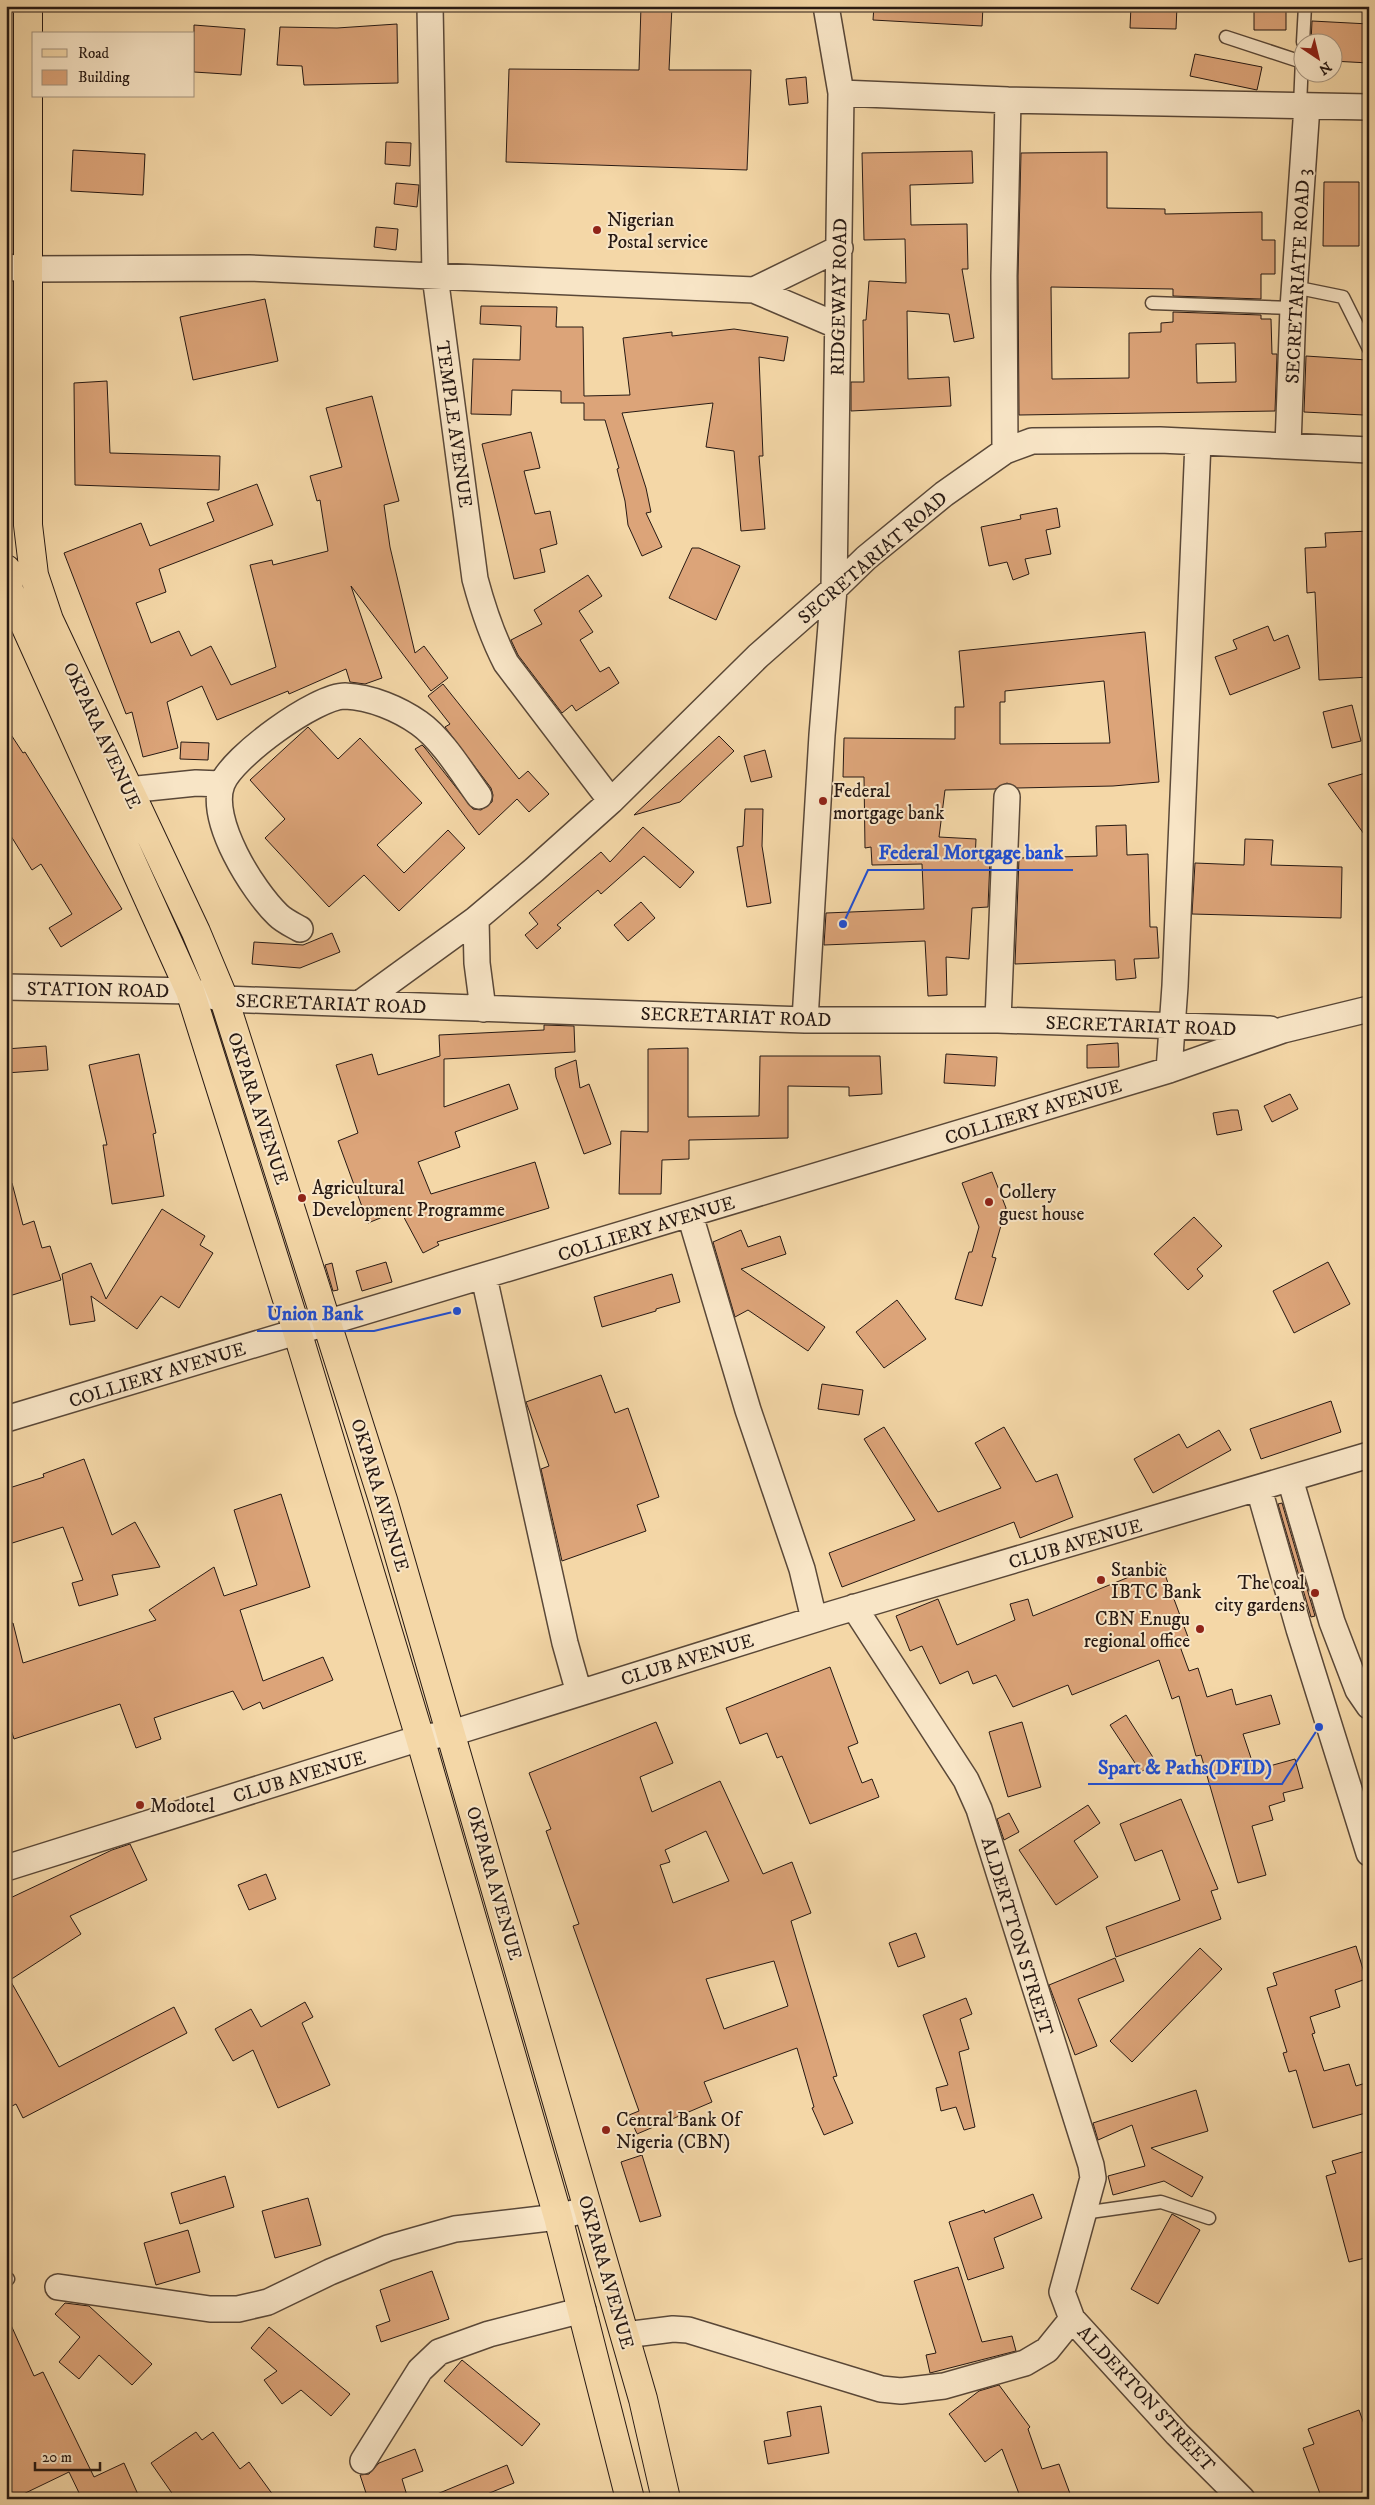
<svg xmlns="http://www.w3.org/2000/svg" width="1375" height="2505" font-family="'IM FELL DW Pica',serif">
<style>
.building{fill:#dca479;stroke:#271913;fill-rule:evenodd}
.lines{fill:none;stroke-linecap:round;stroke-linejoin:round}
.lane-casing{stroke:#5a4838;stroke-width:15}
.street-casing{stroke:#5a4838;stroke-width:28}
.primary-casing{stroke:#271913;stroke-width:30}
.lane{stroke:#f8e5c6;stroke-width:12}
.street{stroke:#f8e5c6;stroke-width:25}
.primary{stroke:#f4d7a7;stroke-width:28}
.poi-dot{fill:#8f2418;stroke:#f8e5c6;stroke-width:2}
.labels{text-anchor:middle;stroke-width:4;stroke-linejoin:round;paint-order:stroke}
.poi-label{font-size:19px;fill:#271913;stroke:#f8e5c6;text-anchor:start}
.street-label{font-size:19px;fill:#271913;stroke:#f8e5c6}
.leader{fill:none;stroke:#1d4ed8;stroke-width:2}
.callout-dot{fill:#1d4ed8;stroke:#f8e5c6;stroke-width:2}
.callout-label{font-size:20px;text-anchor:middle;font-weight:bold;fill:#1d4ed8;stroke:#f8e5c6;stroke-width:4;stroke-linejoin:round;paint-order:stroke}
</style>
<rect width="100%" height="100%" fill="#f4d7a7"/>
<filter id="stains"><feTurbulence type="fractalNoise" baseFrequency=".004" numOctaves="4"/><feColorMatrix values="0 0 0 0 .2 0 0 0 0 .09 0 0 0 0 .02 0 0 0 .5 -.17"/></filter>
<radialGradient id="worn" r=".72"><stop offset=".6" stop-color="#630" stop-opacity="0"/><stop offset="1" stop-color="#630" stop-opacity=".3"/></radialGradient>
<path class="building" d="M641 6H672L669 70H751L747 170 506 162 509 69 639 70Z
M874 6H983L982 26 873 20Z
M1131 6H1177L1176 29 1130 28Z
M1254 6H1286V30H1254Z
M1312 21 1369 24V63L1332 61V42H1311Z
M397 24 398 83 304 85 302 66 277 65 280 27 337 28Z
M194 25 245 29 241 75 194 72Z
M1195 54 1262 67 1257 90 1190 76Z
M806 77 808 103 789 105 786 79Z
M386 142 411 143 410 166 385 164Z
M73 150 145 154 143 195 71 191Z
M972 151 973 183 910 185 911 225 967 224 968 269H962L974 338 954 342 949 314 907 311 908 379 949 377 951 406 851 411V382H864L863 320H866L869 281 906 283 905 239 864 240 862 153Z
M1107 152V208L1165 209V214L1262 212V240H1275V274H1261V299L1173 296V289L1051 287 1052 379 1129 378V333L1161 332V323L1173 322V312L1261 315V319H1271L1272 354H1277L1275 411 1019 415 1018 276 1021 153ZM1235 343 1236 382 1197 383 1196 344Z
M1324 182H1359V246H1323Z
M396 183 419 185 417 207 394 204Z
M376 227 398 229 396 250 374 247Z
M265 299 278 361 193 380 180 317Z
M481 306 557 307 556 327H583L584 396 630 395 623 338 672 332V336L734 329 788 337 784 361 759 357 763 456H759L765 529 741 531 734 451 706 447 713 403 622 413 646 488 651 512 646 513 662 547 642 556 628 525 625 501 617 469 619 468 605 420H584V403H561V391L512 390 511 415 471 414 473 359 520 360 521 326 480 324Z
M1306 356 1367 360 1364 415 1304 412Z
M107 381 110 453 220 456 219 490 75 485 74 383Z
M372 396 399 501 384 505 390 547 415 653 424 646 448 678 431 691 351 586 382 678 365 684 350 682 346 669 289 694 288 691 217 720 202 686 167 702 178 748 143 757 132 712 126 714 64 553 141 523 150 546 214 521 207 503 257 484 273 525 159 569 166 592 136 603 151 643 179 631 191 656 211 646 231 685 276 667 250 565 272 560 273 565 328 551 320 500 317 501 310 476 342 467 326 408Z
M531 432 540 468 524 471 535 514 550 511 557 544 540 549 545 572 514 579 482 444Z
M1057 508 1060 527 1046 530 1051 554 1025 559 1029 574 1013 580 1007 562 989 566 981 527 1021 519 1020 515Z
M1369 531V677L1319 680 1315 592 1307 593 1305 548 1326 547 1325 533Z
M692 548H699L740 566 716 620 669 598Z
M588 575 602 596 579 611 593 632 580 640 600 672 609 667 619 683 576 711 572 705 562 713 518 655 511 640 542 624 534 610Z
M1268 626 1274 641 1288 635 1300 668 1230 695 1215 657 1237 649 1233 640Z
M1145 632 1159 782 1113 786 1017 788 1007 783 995 789 945 790 939 837 976 839 975 860 990 859 988 907 972 908 969 959 946 957 947 995 928 996 925 941 824 945 826 913 924 909 922 864 872 865 871 847 865 848 864 777H843L844 738 955 739V707H964L959 651ZM1104 681 1110 743 1000 744V702H1005V691Z
M443 684 519 779 528 771 549 794 529 812 517 799 479 835 415 749 422 745 425 748 473 809 481 810 492 802 493 795 491 788 445 727 450 724 428 696Z
M1352 705 1361 741 1332 748 1323 712Z
M6 727 23 753 25 752 122 909 61 947 49 928 72 914 41 864 32 870 6 828Z
M308 727 338 759 360 738 422 803 377 845 404 873 448 830 465 848 399 911 364 875 329 907 265 838 285 819 250 780Z
M719 736 734 751 680 802 634 815Z
M181 742 209 743 208 760 180 759Z
M765 750 772 777 751 782 744 756Z
M1369 772V841L1328 784Z
M745 809H763L762 846 771 903 747 907 737 847 743 846Z
M1126 825 1127 855 1148 854 1150 927H1157L1159 958 1134 959 1136 978 1116 980 1115 960 1015 964 1019 858 1097 856 1096 826Z
M643 827 694 872 680 888 644 856 601 894 598 890 557 925 561 928 537 949 525 935 538 924 529 913 601 852 610 862Z
M1245 839 1273 840 1271 865 1342 867 1341 918 1192 914 1195 863 1244 865Z
M641 902 655 918 628 941 614 925Z
M332 933 340 952 300 968 252 964 254 942 303 945Z
M544 1025 574 1026 575 1052 444 1059V1107L509 1084 518 1109 455 1132 460 1147 418 1162 431 1194 535 1162 549 1208 437 1242 439 1245 423 1253 400 1210 368 1223 338 1141 358 1133 336 1065 372 1054 378 1075 440 1056 439 1035 544 1030Z
M1118 1043 1119 1067 1087 1068V1045Z
M46 1046 48 1070 6 1073V1049Z
M688 1048V1117L759 1116 760 1056H880L882 1094 849 1096V1087L788 1086V1138L689 1140V1159L662 1160 661 1194H619L621 1131 648 1132V1049Z
M139 1054 156 1133 153 1134 164 1196 112 1204 103 1145H107L89 1065Z
M946 1054 997 1057 995 1086 944 1083Z
M576 1060 580 1088 589 1084 611 1144 584 1154 556 1077 555 1068Z
M1290 1094 1298 1109 1272 1122 1264 1106Z
M1231 1110H1238L1242 1130 1217 1135 1213 1113Z
M992 1172 1006 1208 992 1257 996 1258 982 1306 955 1299 969 1252H972L979 1227 962 1183Z
M12 1183 23 1225 34 1221 42 1248 50 1246 61 1280 6 1297V1184Z
M162 1209 205 1236 200 1245 213 1253 179 1308 161 1296 137 1329 91 1296 95 1321 70 1325 62 1274 91 1263 106 1299Z
M1194 1217 1222 1246 1197 1269 1203 1276 1188 1290 1154 1254Z
M741 1230 748 1247 780 1236 786 1254 741 1269 825 1327 808 1351 748 1310 735 1317 713 1242Z
M386 1262 392 1282 362 1291 356 1271Z
M1328 1262 1350 1304 1294 1333 1273 1291Z
M332 1263 338 1290 333 1291 325 1265Z
M672 1274 680 1302 656 1309V1311L602 1327 594 1297Z
M897 1300 926 1339 884 1368 856 1332Z
M601 1375 615 1413 628 1408 659 1497 637 1505 646 1531 562 1561 541 1469 549 1466 526 1402Z
M822 1384 863 1390 859 1415 818 1409Z
M1331 1401 1341 1432 1261 1459 1250 1429Z
M884 1427 938 1512 1001 1488 975 1443 1004 1427 1036 1482 1057 1474 1073 1517 1020 1538 1014 1522 842 1587 829 1553 915 1520 864 1439Z
M1219 1430 1231 1450 1153 1493 1134 1459 1179 1434 1187 1448Z
M84 1459 112 1535 135 1522 160 1567 112 1575 118 1595 79 1606 72 1583 83 1580 63 1527 6 1545V1489L44 1477 43 1474Z
M281 1494 310 1587 240 1610 263 1681 323 1657 333 1680 263 1709 260 1702 243 1710 233 1691 154 1718 161 1739 136 1748 120 1704 14 1739 6 1715V1624L13 1623 23 1663 156 1620 149 1610 214 1567 224 1596 257 1585 234 1510Z
M1282 1503 1315 1616 1311 1617 1278 1504Z
M1161 1564 1188 1637 1178 1641 1189 1671 1198 1668 1207 1697 1232 1689 1236 1705 1271 1695 1280 1724 1243 1734 1255 1770 1295 1759 1303 1788 1283 1793 1285 1801 1269 1806 1273 1820 1252 1826 1266 1875 1238 1883 1201 1755 1196 1756 1179 1696 1172 1699 1159 1660 1072 1695 1068 1685 1013 1707 996 1675 973 1684 968 1671 940 1684 922 1646 910 1651 896 1616 938 1599 957 1645 1015 1620 1010 1604 1028 1599 1033 1616Z
M830 1667 858 1743 848 1747 862 1783 872 1779 879 1797 810 1824 782 1756 777 1758 767 1733 740 1744 726 1708Z
M1126 1715 1156 1762 1141 1772 1110 1725Z
M656 1722 673 1763 640 1777 652 1812 720 1781 763 1874 792 1862 811 1913 791 1921 837 2076 833 2077 853 2123 824 2135 812 2108 814 2107 797 2048 704 2082 712 2102 637 2134 629 2115 639 2111 573 1926 579 1924 546 1831 551 1829 529 1773ZM706 1831 729 1881 673 1903 660 1865 670 1862 665 1850ZM774 1961 788 2006 724 2029 706 1979Z
M1022 1722 1041 1787 1008 1797 989 1732Z
M1181 1799 1218 1889 1211 1891 1221 1919 1116 1957 1106 1927 1180 1900 1162 1850 1135 1861 1120 1824Z
M1088 1805 1100 1823 1074 1841 1098 1877 1056 1905 1019 1850Z
M1009 1813 1019 1832 1004 1840 997 1819Z
M130 1844 147 1880 70 1916 81 1934 10 1980 59 2067 174 2007 187 2033 23 2118 16 2104 6 2109V1900L112 1850Z
M266 1874 276 1899 249 1910 238 1885Z
M916 1933 925 1957 898 1967 889 1943Z
M1356 1946 1366 1979 1335 1990 1340 2007 1310 2017 1315 2033 1312 2034 1324 2071 1349 2064 1356 2086 1369 2082V2112L1313 2128 1296 2070 1289 2072 1283 2053 1287 2052 1267 1988 1277 1985 1273 1973Z
M1200 1948 1222 1969 1132 2062 1110 2041Z
M1115 1958 1124 1981 1078 1999 1097 2046 1075 2055 1049 1985Z
M966 1998 972 2014 960 2019 969 2049 959 2052 975 2127 964 2130 956 2107 941 2111 936 2088 948 2085 923 2015Z
M305 2002 313 2017 302 2023 330 2085 278 2108 253 2050 233 2061 215 2029 251 2009 261 2027Z
M1196 2090 1208 2131 1151 2148 1203 2177 1192 2197 1164 2181 1113 2195 1108 2176 1145 2166 1132 2125 1098 2140 1093 2123Z
M1369 2150V2257L1349 2262 1326 2176 1336 2173 1332 2161Z
M642 2155 661 2216 640 2222 621 2162Z
M225 2176 234 2207 180 2224 171 2193Z
M1033 2194 1042 2218 994 2238 1004 2268 968 2280 949 2222 984 2210 985 2213Z
M308 2198 321 2245 275 2258 262 2211Z
M1172 2214 1200 2230 1158 2304 1131 2289Z
M188 2230 200 2272 156 2285 144 2243Z
M958 2267 982 2342 1012 2336 1016 2351 930 2373 926 2355 936 2353 914 2281Z
M432 2271 449 2319 381 2342 376 2326 390 2321 380 2290Z
M65 2303 89 2306 152 2364 132 2385 99 2355 79 2379 59 2362 80 2337 55 2314Z
M6 2314 34 2376 43 2372 94 2477 124 2463 140 2499H82L69 2472 13 2499H6Z
M269 2327 350 2394 331 2416 301 2390 282 2404 264 2380 277 2371 251 2348Z
M462 2360 540 2424 522 2446 444 2381Z
M999 2385 1030 2427 1028 2429 1042 2469 1059 2464 1072 2499H1021L1002 2449 985 2462 949 2414 979 2391Z
M821 2406 829 2453 768 2464 764 2441 791 2436 787 2412Z
M1359 2410 1369 2438V2499H1322L1303 2448 1314 2444 1308 2429Z
M196 2432 202 2440 213 2432 240 2469 249 2462 276 2499H176L151 2463Z
M415 2449 423 2471 402 2479 408 2499H368L360 2475 369 2474 379 2463Z
M507 2465 514 2483 475 2499H425Z"/>
<g class="lines">
<defs>
<path id="lane" d="M1226 37 1302 62
M1303 42 1305 6
M1300 106 1302 59
M1294 287 1343 297 1369 349
M1152 303 1293 308
M1083 2213 1161 2202 1209 2218
M6 2278 8 2279"/>
<path id="street" d="M430 6 435 276 475 579C483 609 492 636 506 663L611 801
M841 93 1008 100 1369 107
M6 267 27 269 249 268 754 290 836 325
M754 290 840 248
M1288 446 1293 308 1307 106
M1005 451 1004 276 1008 100
M128 790 196 783 221 784
M476 919 477 963 483 1009
M300 929C293 925 284 921 278 915 253 891 208 820 222 784 232 757 316 696 345 696 371 697 399 709 419 723 442 739 463 774 479 796
M6 987 190 991 224 999 805 1020H998L1270 1029
M359 1004 476 919 534 870 611 801 758 656 834 589 866 558 944 494 1005 451 1032 441 1160 440 1369 450
M805 1020 822 735 834 589 841 93 826 6
M998 1020 1007 797
M1169 1070 1175 986 1198 442
M690 1215 748 1410 802 1569 814 1619
M484 1277 565 1643 579 1693
M6 1419 1169 1070 1283 1030 1369 1009
M1290 1479 1332 1622 1358 1690 1369 1706
M1259 1489 1299 1629 1369 1853
M854 1607 966 1780 979 1809 1091 2165 1093 2178 1062 2292 1072 2319 1177 2434 1242 2499
M6 1868 420 1738 452 1733 832 1614 1369 1455
M58 2287 210 2309H238L268 2302 330 2272 388 2248 455 2229 558 2217 588 2209
M625 2335 673 2329 688 2330 881 2389 901 2391 944 2386 1025 2363 1047 2350 1072 2319
M363 2461 420 2370 439 2352 489 2334 583 2310"/>
<path id="primary" d="M28 6V525L34 575 49 620 196 932 224 999 383 1500 643 2399 666 2499
M6 569 9 590 190 991 297 1331 420 1738 558 2217 630 2499"/>
</defs>
<use href="#lane" class="lane-casing"/>
<use href="#street" class="street-casing"/>
<use href="#primary" class="primary-casing"/>
<use href="#lane" class="lane"/>
<use href="#street" class="street"/>
<use href="#primary" class="primary"/>
</g>
<g class="poi-dot">
<circle cx="597" cy="230" r="5"/>
<circle cx="823" cy="801" r="5"/>
<circle cx="302" cy="1198" r="5"/>
<circle cx="989" cy="1202" r="5"/>
<circle cx="1101" cy="1580" r="5"/>
<circle cx="1315" cy="1593" r="5"/>
<circle cx="1200" cy="1629" r="5"/>
<circle cx="140" cy="1805" r="5"/>
<circle cx="606" cy="2130" r="5"/>
</g>
<g class="labels">
<g class="poi-label">
<text x="607" y="226">Nigerian<tspan x="607" dy="22">Postal service</tspan></text>
<text x="833" y="797">Federal<tspan x="833" dy="22">mortgage bank</tspan></text>
<text x="312" y="1194">Agricultural<tspan x="312" dy="22">Development Programme</tspan></text>
<text x="999" y="1198">Collery<tspan x="999" dy="22">guest house</tspan></text>
<text x="1111" y="1576">Stanbic<tspan x="1111" dy="22">IBTC Bank</tspan></text>
<text x="1305" y="1589" text-anchor="end">The coal<tspan x="1305" dy="22">city gardens</tspan></text>
<text x="1190" y="1625" text-anchor="end">CBN Enugu<tspan x="1190" dy="22">regional office</tspan></text>
<text x="150" y="1812">Modotel</text>
<text x="616" y="2126">Central Bank Of<tspan x="616" dy="22">Nigeria (CBN)</tspan></text>
</g>
<g class="street-label">
<text transform="translate(1297 276) rotate(-87)" y="7">SECRETARIATE ROAD 3</text>
<text transform="translate(838 297) rotate(-89)" y="7">RIDGEWAY ROAD</text>
<text transform="translate(455 424) rotate(82)" y="7">TEMPLE AVENUE</text>
<text transform="translate(872 557) rotate(-41)" y="7">SECRETARIAT ROAD</text>
<text transform="translate(103 735) rotate(65)" y="7">OKPARA AVENUE</text>
<text transform="translate(98 989) rotate(1)" y="7">STATION ROAD</text>
<text transform="translate(331 1003) rotate(2)" y="7">SECRETARIAT ROAD</text>
<text transform="translate(736 1016) rotate(2)" y="7">SECRETARIAT ROAD</text>
<text transform="translate(1141 1025) rotate(2)" y="7">SECRETARIAT ROAD</text>
<text transform="translate(259 1108) rotate(72)" y="7">OKPARA AVENUE</text>
<text transform="translate(1033 1111) rotate(-17)" y="7">COLLIERY AVENUE</text>
<text transform="translate(646 1228) rotate(-17)" y="7">COLLIERY AVENUE</text>
<text transform="translate(157 1374) rotate(-17)" y="7">COLLIERY AVENUE</text>
<text transform="translate(381 1495) rotate(73)" y="7">OKPARA AVENUE</text>
<text transform="translate(1075 1543) rotate(-16)" y="7">CLUB AVENUE</text>
<text transform="translate(687 1659) rotate(-17)" y="7">CLUB AVENUE</text>
<text transform="translate(299 1776) rotate(-17)" y="7">CLUB AVENUE</text>
<text transform="translate(495 1883) rotate(74)" y="7">OKPARA AVENUE</text>
<text transform="translate(1018 1936) rotate(73)" y="7">ALDERTTON STREET</text>
<text transform="translate(607 2272) rotate(74)" y="7">OKPARA AVENUE</text>
<text transform="translate(1147 2398) rotate(47)" y="7">ALDERTON STREET</text>
</g>
</g>
<path class="leader" d="M843 924L868 870H1073M457 1311L374 1331H257M1319 1727L1282 1784H1088"/>
<g class="callout-dot">
<circle cx="843" cy="924" r="5"/>
<circle cx="457" cy="1311" r="5"/>
<circle cx="1319" cy="1727" r="5"/>
</g>
<g class="callout-label">
<text x="971" y="859">Federal Mortgage bank</text>
<text x="315" y="1320">Union Bank</text>
<text x="1185" y="1774">Spart &amp; Paths(DFID)</text>
</g>
<rect width="1375" height="2505" fill="none" stroke="#f4d7a7" stroke-width="25"/>
<rect x="8" y="8" width="1360" height="2490" fill="none" stroke="#271913" stroke-width="2.5"/>
<rect x="12" y="12" width="1350" height="2480" fill="none" stroke="#271913"/>
<rect x="32" y="32" width="162" height="65" fill="#f8e5c6" stroke="#a4937e"/>
<rect x="42" y="49" width="25" height="8" fill="#f4d7a7" stroke="#a4937e"/>
<text x="78" y="58" font-size="15" fill="#271913">Road</text>
<rect x="42" y="70" width="25" height="15" fill="#dca479" stroke="#a4937e"/>
<text x="78" y="82" font-size="15" fill="#271913">Building</text>
<g transform="translate(1318 58) rotate(145)"><circle r="24" fill="#f8e5c6" stroke="#a4937e"/>
<path d="M0-4L9 19L0 12L-9 19Z" fill="#8f2418"/>
<text y="-8" font-size="14" font-weight="bold" text-anchor="middle" fill="#271913">N</text>
</g>
<path d="M35 2462v8h65v-8" fill="none" stroke="#271913" stroke-width="2.5"/>
<text x="42" y="2462" font-size="15" fill="#271913" stroke="#f8e5c6" stroke-width="4" paint-order="stroke">20 m</text>
<rect width="100%" height="100%" filter="url(#stains)"/>
<rect width="100%" height="100%" fill="url(#worn)"/>
</svg>
